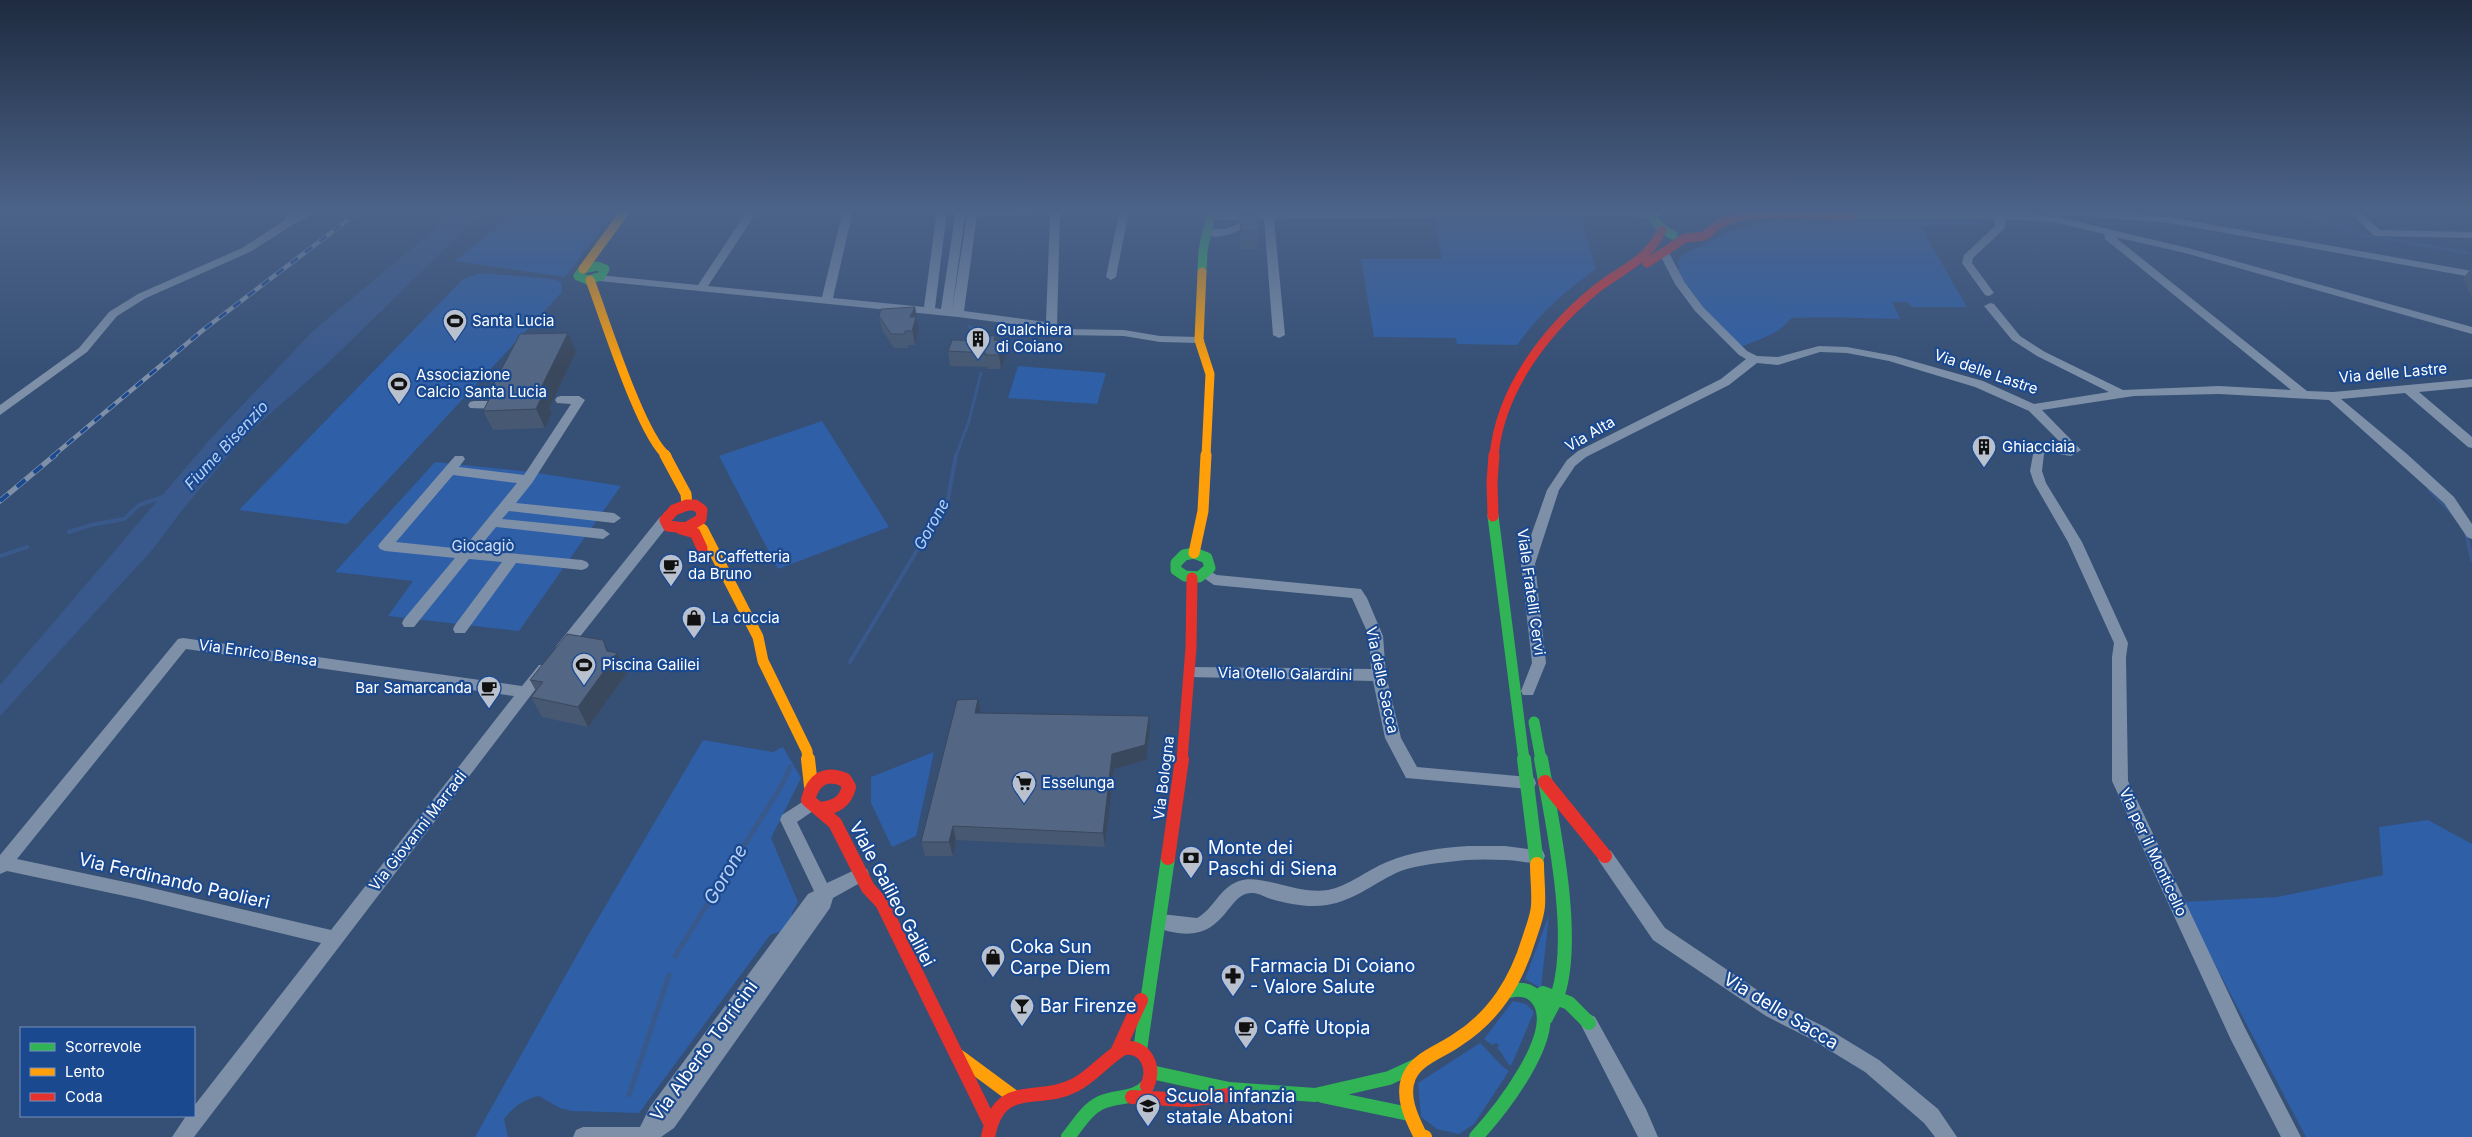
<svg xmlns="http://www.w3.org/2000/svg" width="2472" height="1137" font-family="Inter,sans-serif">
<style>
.green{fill:#2f5fa6}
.water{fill:#39598c}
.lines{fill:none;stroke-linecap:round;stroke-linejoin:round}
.stream-far2{stroke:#39598c;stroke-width:3}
.stream-far1{stroke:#39598c;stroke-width:4}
.stream{stroke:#39598c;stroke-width:5}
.street{fill:#7d90a8;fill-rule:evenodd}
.fast-far2{stroke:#30b455;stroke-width:9}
.fast-far1{stroke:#30b455;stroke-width:11}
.fast{stroke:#30b455;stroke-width:14}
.slow-far2{stroke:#ff9f0a;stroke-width:9}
.slow-far1{stroke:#ff9f0a;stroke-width:11}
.slow{stroke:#ff9f0a;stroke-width:14}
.jam-far2{stroke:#e5322d;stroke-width:9}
.jam-far1{stroke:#e5322d;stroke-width:11}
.jam{stroke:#e5322d;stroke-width:14}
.rail-far1-casing{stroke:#7e8fa8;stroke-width:4.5}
.rail-casing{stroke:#7e8fa8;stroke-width:5.5}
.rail-far1{stroke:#1b4990;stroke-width:3;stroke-dasharray:9;stroke-linecap:butt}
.rail{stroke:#1b4990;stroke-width:4;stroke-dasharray:11;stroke-linecap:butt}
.wall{fill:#475972}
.shaded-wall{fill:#3a485d}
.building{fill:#536785;stroke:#3a485d}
.labels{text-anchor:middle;stroke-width:4.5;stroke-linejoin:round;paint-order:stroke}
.poi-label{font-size:15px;fill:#fff;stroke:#1b4990;text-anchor:start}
.street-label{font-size:15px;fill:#fff;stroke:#1b4990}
.park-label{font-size:15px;fill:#d0e1fa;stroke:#1b4990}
.water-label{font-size:16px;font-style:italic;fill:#b6d0f5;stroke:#1b4990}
.near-poi-label{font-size:18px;fill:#fff;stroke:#1b4990;text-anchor:start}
.near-street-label{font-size:18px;fill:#fff;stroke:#1b4990}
.near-water-label{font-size:19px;font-style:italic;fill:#b6d0f5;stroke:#1b4990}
</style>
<rect width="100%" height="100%" fill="#364f75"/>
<path class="green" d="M518 210H616L565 277 455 261Z
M1580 215 1596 269C1565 291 1539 314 1517 345L1457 344 1456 338 1374 337 1361 259H1442L1435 219Z
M1778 220H1978L1981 224 1920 226 1967 307H1912L1907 302H1892L1900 319C1864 318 1827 316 1791 318 1781 333 1760 339 1743 346L1739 345C1716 322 1690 301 1677 270L1680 269 1677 262 1683 255 1730 231Z
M481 273 552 279 561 282 562 292 347 524 239 510 463 279Z
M1018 366 1106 373 1097 404 1008 398Z
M822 421 889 527 778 569 719 456Z
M435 462 531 472 621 486 519 631 388 616 413 581 335 572Z
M703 740 773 752 783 747 801 778 771 838 798 902 792 913 794 923 790 928 770 935 639 1113 572 1111 560 1108 539 1096C523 1100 514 1106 504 1119L508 1137H475L586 939Z
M934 752 916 836 892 847 871 803V777Z
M2428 820 2472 844V1137H2306L2182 902 2277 897 2383 875 2379 827Z
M1549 915 1541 988 1525 979Z
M1513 1001 1526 1004 1534 1012 1511 1066C1503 1059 1503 1052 1497 1048L1499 1045 1496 1043 1492 1045 1484 1039Z
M1480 1043C1490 1052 1498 1064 1509 1071L1474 1124 1459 1134 1437 1129 1421 1117 1418 1083Z"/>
<path class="water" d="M458 210H485L328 363 245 436 183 509 153 549 0 716V685L212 437 313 331Z"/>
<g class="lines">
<path class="stream-far2" d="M2178 216 2250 211 2296 213 2363 235 2469 253
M969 326 982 337
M956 456 969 421 981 373"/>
<path class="stream-far1" d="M2429 489 2452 513
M69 532 91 525 124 519 139 505 163 497
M2466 533 2472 560
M0 556 27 547
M850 662 948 499 956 455"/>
<path class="stream" d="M675 956 782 785 790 767
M629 1095 669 975"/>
<path class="street" d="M289 210H299L298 215 307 210H321L294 224 250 252 146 298 117 316 87 352 0 415V405L79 348 109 312 138 294 242 248 285 220Z
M748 210H758L708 286 822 297 843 210H853L833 298 924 307 937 210H947L935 308 941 309 956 210H1129L1116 277 1111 280 1106 277 1119 213 1060 214 1057 326 1064 329 1124 330 1160 336 1199 337 1205 340 1199 343 1160 342 1124 336 1062 335 1042 328 958 317 599 281 594 278 599 275 698 285ZM1050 214 1046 322 964 311 977 216ZM965 216H967L952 310Z
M1513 210H1638L1657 216 1652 219 1631 215 1274 219 1285 335 1279 338 1273 335 1264 219 1255 220 1254 223C1240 230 1216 244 1202 232L1207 229H1226L1245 220 1208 219V215L1212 214Z
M2087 210 2169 217 2472 271V277L2169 223 2082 216H2054L2192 249 2472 327V334L2185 253 2115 237 2307 391 2333 392 2472 379V387L2419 392 2472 437V448L2468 447 2405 393 2341 399 2407 454 2454 497 2472 524V539L2467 537 2444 503 2329 400 2219 394 2134 396 2042 410 2081 450 2071 456 2046 452 2044 454 2042 471 2046 483 2082 542 2128 643 2126 657 2128 781 2245 1028 2301 1137H2281L2231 1040 2112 781V657L2114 643 2068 542 2034 483 2030 471 2034 449 2050 444 2064 446 2029 411 1975 387 1889 361 1847 353 1820 352 1778 365 1757 363 1729 385 1586 457 1575 466 1559 490 1535 564 1546 663 1533 695H1523L1521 691 1532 663 1521 564 1547 490 1567 460 1578 451 1721 379 1746 359 1739 355 1695 311 1675 284 1658 251 1659 249H1667L1685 283 1703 307 1747 351 1757 356 1778 357 1819 346 1847 347 1895 356 1983 381 2034 404 2109 392 2037 356 2012 340 1984 306 1990 303 1994 304 2020 336 2045 352 2123 390 2219 386 2291 390 2105 239 2104 234 2053 222 2005 219 2006 222 2004 229 1973 258 1972 263 1994 293 1989 296 1985 295 1962 263 1964 255 1995 226 1994 219 1851 218 1846 215 1851 212 2020 213 2052 216 2048 213 2049 211Z
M2348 210H2359L2380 230 2472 232V238L2377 236 2373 235Z
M561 396H579L585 400 532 483 516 503 614 513 621 518 614 523 509 511 502 519 603 529 610 534 603 539 496 527 477 550 582 560 587 562 589 565 587 568 582 570 516 563 465 633H455L453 629 455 625 502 562 469 559 414 627H404L402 623 404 619 455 558 385 551 380 549 378 546 380 543 455 456H463L465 459 459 467 524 475 571 404 557 403 555 400 557 397ZM453 475 517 483 463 549 396 542Z
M474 401H497L503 405 497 409 470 408 468 405 470 402Z
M665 515 672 520 670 523 567 653H557L555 649 557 645 660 517Z
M1205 569 1217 575 1361 589 1367 598 1383 636 1386 675 1401 738 1417 767 1528 777 1534 778 1536 783 1534 788 1528 789 1406 778 1385 738 1373 681 1187 677 1185 673 1187 669 1192 667 1371 669 1369 636 1352 598 1214 585 1198 574Z
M183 638 522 686 539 665H549L551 669 194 1137H172L186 1116H194V1106L321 943 139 899 7 871 0 874V855L178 639ZM186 649 514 696 331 930 139 885 17 859Z
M810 797 816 799 818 804 816 809 797 822 827 883 861 867 867 869 869 874 867 879 833 898 830 908 674 1128 661 1137H573L576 1130 583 1127H640L650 1107 808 894 814 891 780 820 782 815Z
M1468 846H1505L1543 851 1545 856 1543 861C1532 865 1517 860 1505 860 1486 859 1467 859 1448 862 1431 864 1412 866 1396 873 1373 884 1353 901 1327 905 1309 908 1289 904 1271 899 1265 897 1258 893 1253 893 1224 890 1227 954 1155 927L1152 922 1155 917 1161 914 1197 918C1214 909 1219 888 1239 881 1261 873 1298 895 1328 890 1349 886 1367 870 1387 862 1412 851 1441 848 1468 846Z
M1605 849 1611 851 1665 928 1778 1004 1825 1027 1879 1060 1938 1109 1957 1137H1935L1924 1123 1865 1072 1811 1039 1766 1016 1653 940 1599 861 1597 856 1599 851Z
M1589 1014 1595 1017 1646 1109 1658 1137H1638L1580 1023 1583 1017Z"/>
<path class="fast-far2" d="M1658 210 1652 216C1657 225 1663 231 1673 235
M597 266 605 269 601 276 588 280 578 276 583 269Z
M1202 272 1203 250 1212 210"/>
<path class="fast-far1" d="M1493 516 1524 760
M1194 553 1207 558 1210 568 1199 577 1185 576 1176 570V563L1184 555Z
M1534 722 1541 760"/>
<path class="fast" d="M1524 759 1537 864
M1541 759C1552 821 1577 934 1558 994 1555 1002 1550 1010 1546 1018
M1543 993 1569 1003 1589 1023
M1140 1050 1168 858
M1151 1072 1229 1089 1315 1095
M1315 1095 1389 1078 1415 1066
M1322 1096 1409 1114
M1068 1137C1078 1125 1086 1110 1100 1103 1116 1095 1134 1100 1147 1086
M1476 1137C1499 1112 1561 1035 1539 1001 1532 990 1521 988 1509 991"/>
<path class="slow-far2" d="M583 269 626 210
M1202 272 1199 340 1210 374 1206 456
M590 280C604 316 641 436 667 456"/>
<path class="slow-far1" d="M665 455 686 494 687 505
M696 524 703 530 758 637 763 661 807 751 808 760
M1194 553 1203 511 1206 455"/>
<path class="slow" d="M808 759 811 786
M960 1057 1014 1097
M1425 1137 1420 1135C1411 1117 1401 1096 1409 1077 1417 1058 1442 1051 1457 1040 1495 1016 1516 981 1529 939 1532 929 1537 918 1538 906 1539 892 1537 878 1537 864"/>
<path class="jam-far2" d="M1647 263 1685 238 1704 236 1720 223 1740 216 1771 213 1851 215
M1494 456C1500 390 1545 331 1595 290 1621 269 1647 262 1662 230"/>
<path class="jam-far1" d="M687 505H695L702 510 701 519 686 528 668 526 665 520 674 510Z
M1493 516 1492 482 1494 455
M681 529 695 533 702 548
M1182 760 1191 648 1192 578"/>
<path class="jam" d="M1545 782 1605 856
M819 809C834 808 845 803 849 787L845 780C825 771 813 780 808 800L835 823 868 888 882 903 990 1123
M1168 858 1182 759
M1118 1050 1141 1000
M1132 1097 1188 1100 1229 1095
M988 1137C999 1078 1037 1105 1075 1085 1093 1076 1106 1058 1124 1048 1146 1045 1156 1068 1147 1086"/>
<defs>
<path id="rail-far1" d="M53 456 203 330 361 210"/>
<path id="rail" d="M0 501 55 455"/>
</defs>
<use href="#rail-far1" class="rail-far1-casing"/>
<use href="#rail" class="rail-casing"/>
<use href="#rail-far1" class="rail-far1"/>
<use href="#rail" class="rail"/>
</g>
<path class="wall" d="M1240 214 1259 231 1258 249H1240Z
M2472 267V298L2463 279Z
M915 307 919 331 915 345H908V348H894L882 330 879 316Z
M995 336 996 340 1003 341 1006 355 1001 369H987V367L950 366 948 351Z
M576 352 549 408 552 413 545 428 493 430 483 411 495 387 494 383Z
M608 651 627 673 588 727 542 717 531 697 536 691 530 680Z
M981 713 1150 731 1146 760 1114 769 1105 847 956 840 953 856H925L921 842Z"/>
<path class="shaded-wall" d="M915 307 919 331 915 345 910 317Z
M568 333 576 352 549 408 552 413 545 428 536 409 538 394Z
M1003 341 1006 355 1001 369 999 355Z
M603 640 613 660 617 653 627 673 588 727 578 707 607 651Z
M978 699 981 714 975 713Z
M1149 716 1150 731 1146 760 1114 769 1105 847 1103 833 1112 754Z
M953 826 956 840 953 856 949 842Z"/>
<path class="building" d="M1258 212 1259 231H1241L1240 214Z
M915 307 910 317H916L912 331H905V334H891L879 316 881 309Z
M568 333 538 394H543L536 409 483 411 496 386 494 383 520 334Z
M983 335 995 336 994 340 1003 341 999 355H985L986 353 948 351 952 340 981 341Z
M567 634 603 640 607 651 617 653 578 707 531 697 543 682 530 680Z
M978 699 975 713 1149 716 1145 745 1112 754 1103 833 953 826 949 842H921L957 700Z"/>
<linearGradient id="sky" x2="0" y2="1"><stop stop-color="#1e2b40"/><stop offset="0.57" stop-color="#4c6389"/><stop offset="1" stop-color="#4c6389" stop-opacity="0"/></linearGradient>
<rect width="2472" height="370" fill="url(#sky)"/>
<defs>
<symbol id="stadium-pin" viewBox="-11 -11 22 30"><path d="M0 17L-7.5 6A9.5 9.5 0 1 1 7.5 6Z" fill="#b9c1cf" stroke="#1b4990"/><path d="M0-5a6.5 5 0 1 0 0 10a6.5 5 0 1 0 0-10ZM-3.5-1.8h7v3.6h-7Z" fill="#111"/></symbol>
<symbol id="building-pin" viewBox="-11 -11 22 30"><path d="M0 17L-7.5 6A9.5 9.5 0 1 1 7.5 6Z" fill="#b9c1cf" stroke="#1b4990"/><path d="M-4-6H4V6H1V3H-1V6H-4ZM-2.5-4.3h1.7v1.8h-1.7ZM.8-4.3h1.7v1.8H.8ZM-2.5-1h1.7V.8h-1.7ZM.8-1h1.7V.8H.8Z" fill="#111"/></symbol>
<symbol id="cafe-pin" viewBox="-11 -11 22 30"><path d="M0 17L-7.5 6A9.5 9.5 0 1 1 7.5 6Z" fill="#b9c1cf" stroke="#1b4990"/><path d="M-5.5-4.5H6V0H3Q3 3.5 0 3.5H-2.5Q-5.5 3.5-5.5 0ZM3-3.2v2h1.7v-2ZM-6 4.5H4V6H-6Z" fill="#111"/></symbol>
<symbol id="shop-pin" viewBox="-11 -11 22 30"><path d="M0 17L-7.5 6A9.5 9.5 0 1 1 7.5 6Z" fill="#b9c1cf" stroke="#1b4990"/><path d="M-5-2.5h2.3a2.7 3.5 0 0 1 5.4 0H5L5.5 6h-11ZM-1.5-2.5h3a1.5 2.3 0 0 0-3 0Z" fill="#111"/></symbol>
<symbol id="supermarket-pin" viewBox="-11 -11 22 30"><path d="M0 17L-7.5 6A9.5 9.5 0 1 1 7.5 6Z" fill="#b9c1cf" stroke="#1b4990"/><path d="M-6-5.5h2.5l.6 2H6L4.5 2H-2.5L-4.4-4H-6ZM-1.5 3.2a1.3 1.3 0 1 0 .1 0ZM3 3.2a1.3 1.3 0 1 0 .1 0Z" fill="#111"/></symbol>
<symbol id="bank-pin" viewBox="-11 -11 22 30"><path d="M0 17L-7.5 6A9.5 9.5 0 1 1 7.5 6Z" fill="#b9c1cf" stroke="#1b4990"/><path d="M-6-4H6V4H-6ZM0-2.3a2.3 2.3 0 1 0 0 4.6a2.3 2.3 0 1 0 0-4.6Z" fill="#111"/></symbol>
<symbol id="pharmacy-pin" viewBox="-11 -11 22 30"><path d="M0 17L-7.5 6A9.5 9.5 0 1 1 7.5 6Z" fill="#b9c1cf" stroke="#1b4990"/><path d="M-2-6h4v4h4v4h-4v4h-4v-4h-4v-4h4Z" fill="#111"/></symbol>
<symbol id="bar-pin" viewBox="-11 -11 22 30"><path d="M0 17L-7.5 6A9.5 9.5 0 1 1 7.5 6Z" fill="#b9c1cf" stroke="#1b4990"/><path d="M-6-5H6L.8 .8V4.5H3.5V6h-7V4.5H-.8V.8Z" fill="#111"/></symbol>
<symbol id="school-pin" viewBox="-11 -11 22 30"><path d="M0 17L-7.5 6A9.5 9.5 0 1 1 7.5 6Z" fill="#b9c1cf" stroke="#1b4990"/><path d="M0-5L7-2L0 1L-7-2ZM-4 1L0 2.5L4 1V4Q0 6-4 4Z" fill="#111"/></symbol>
</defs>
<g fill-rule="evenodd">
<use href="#stadium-pin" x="441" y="307" width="28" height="38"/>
<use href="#building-pin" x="964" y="325" width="28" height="38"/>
<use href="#stadium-pin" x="385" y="370" width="28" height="38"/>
<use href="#building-pin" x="1970" y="433" width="28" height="38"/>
<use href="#cafe-pin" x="657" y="552" width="28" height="38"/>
<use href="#shop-pin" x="680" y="604" width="28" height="38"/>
<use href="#stadium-pin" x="570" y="651" width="28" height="38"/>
<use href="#cafe-pin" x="475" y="674" width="28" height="38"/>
<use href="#supermarket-pin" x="1010" y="769" width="28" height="38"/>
<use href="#bank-pin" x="1177" y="844" width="28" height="38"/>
<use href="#shop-pin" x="979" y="943" width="28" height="38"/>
<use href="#pharmacy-pin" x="1219" y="962" width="28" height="38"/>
<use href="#bar-pin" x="1008" y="992" width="28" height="38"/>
<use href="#cafe-pin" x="1232" y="1014" width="28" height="38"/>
<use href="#school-pin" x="1134" y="1092" width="28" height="38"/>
</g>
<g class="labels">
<g class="poi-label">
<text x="472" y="326">Santa Lucia</text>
<text x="996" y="335">Gualchiera<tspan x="996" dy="17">di Coiano</tspan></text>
<text x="416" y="380">Associazione<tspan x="416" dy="17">Calcio Santa Lucia</tspan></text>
<text x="2002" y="452">Ghiacciaia</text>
<text x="688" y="562">Bar Caffetteria<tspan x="688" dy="17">da Bruno</tspan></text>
<text x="712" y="623">La cuccia</text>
<text x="602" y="670">Piscina Galilei</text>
<text x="472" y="693" text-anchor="end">Bar Samarcanda</text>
<text x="1042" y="788">Esselunga</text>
</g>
<g class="street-label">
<text transform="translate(1986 372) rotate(19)" y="5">Via delle Lastre</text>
<text transform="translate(2393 373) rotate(-5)" y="5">Via delle Lastre</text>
<text transform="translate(1590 434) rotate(-30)" y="5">Via Alta</text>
<text transform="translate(1531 592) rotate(82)" y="5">Viale Fratelli Cervi</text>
<text transform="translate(258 653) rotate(8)" y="5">Via Enrico Bensa</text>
<text transform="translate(1285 674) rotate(1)" y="5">Via Otello Galardini</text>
<text transform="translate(1382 680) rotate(78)" y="5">Via delle Sacca</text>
<text transform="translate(1164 778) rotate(-83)" y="5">Via Bologna</text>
<text transform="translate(418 831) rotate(-52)" y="5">Via Giovanni Marradi</text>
<text transform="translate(2153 852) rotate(65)" y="5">Via per il Monticello</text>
</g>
<g class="park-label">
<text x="483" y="551">Giocagiò</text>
</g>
<g class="water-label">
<text transform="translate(226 445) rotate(-47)" y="6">Fiume Bisenzio</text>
<text transform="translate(931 524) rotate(-61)" y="6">Gorone</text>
</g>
<g class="near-poi-label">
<text x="1208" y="854">Monte dei<tspan x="1208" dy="21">Paschi di Siena</tspan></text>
<text x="1010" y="953">Coka Sun<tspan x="1010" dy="21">Carpe Diem</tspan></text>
<text x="1250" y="972">Farmacia Di Coiano<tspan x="1250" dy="21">- Valore Salute</tspan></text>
<text x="1040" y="1012">Bar Firenze</text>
<text x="1264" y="1034">Caffè Utopia</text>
<text x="1166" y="1102">Scuola infanzia<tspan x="1166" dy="21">statale Abatoni</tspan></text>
</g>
<g class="near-street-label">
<text transform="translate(174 881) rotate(13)" y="6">Via Ferdinando Paolieri</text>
<text transform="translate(892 894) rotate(62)" y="6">Viale Galileo Galilei</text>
<text transform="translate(1781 1011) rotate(31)" y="6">Via delle Sacca</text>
<text transform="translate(704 1051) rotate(-54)" y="6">Via Alberto Torricini</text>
</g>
<g class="near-water-label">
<text transform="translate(725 874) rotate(-59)" y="7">Gorone</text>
</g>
</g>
<rect x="20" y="1027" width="175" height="90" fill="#1b4990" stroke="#7692bc"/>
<rect x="30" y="1043" width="25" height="8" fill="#30b455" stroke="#7692bc"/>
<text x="65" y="1052" font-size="15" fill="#ffffff">Scorrevole</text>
<rect x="30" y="1068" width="25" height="8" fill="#ff9f0a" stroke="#7692bc"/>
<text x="65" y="1077" font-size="15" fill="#ffffff">Lento</text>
<rect x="30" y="1093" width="25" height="8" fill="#e5322d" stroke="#7692bc"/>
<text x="65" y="1102" font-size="15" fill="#ffffff">Coda</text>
</svg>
